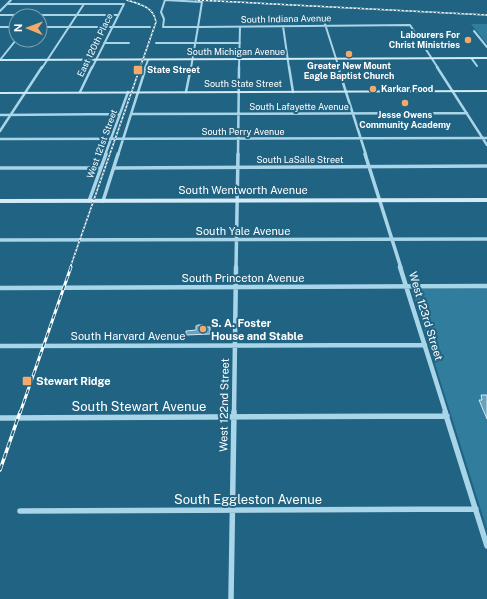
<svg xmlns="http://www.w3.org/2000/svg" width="487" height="599" font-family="'Public Sans',sans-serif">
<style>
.green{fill:#317d9e}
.building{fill:#6ba1bb;stroke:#cceaf6}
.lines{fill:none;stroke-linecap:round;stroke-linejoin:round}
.street-far4{stroke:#a9d5e8;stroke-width:2}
.street-far3{stroke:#a9d5e8;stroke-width:2.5}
.street-far2{stroke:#a9d5e8;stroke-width:3.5}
.street-far1{stroke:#a9d5e8;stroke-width:4.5}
.street{stroke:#a9d5e8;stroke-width:5.5}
.secondary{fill:#d3ebf7;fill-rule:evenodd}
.rail-far2-casing{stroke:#fff;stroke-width:1.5}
.rail-far1-casing{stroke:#fff;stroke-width:3}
.rail-casing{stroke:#fff;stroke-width:3.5}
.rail-far2{stroke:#216382;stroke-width:1;stroke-dasharray:2;stroke-linecap:butt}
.rail-far1{stroke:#216382;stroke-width:1.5;stroke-dasharray:5;stroke-linecap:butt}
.rail{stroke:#216382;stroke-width:2;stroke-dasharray:6;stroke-linecap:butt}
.poi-dot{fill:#f4ab6a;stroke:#216382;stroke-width:1.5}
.labels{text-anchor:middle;stroke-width:4;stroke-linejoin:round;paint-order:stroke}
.far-street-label{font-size:9px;fill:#fff;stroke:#216382}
.far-poi-label{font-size:9px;font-weight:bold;fill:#fff;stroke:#216382}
.street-label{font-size:11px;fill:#fff;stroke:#216382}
.poi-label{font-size:11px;font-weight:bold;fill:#fff;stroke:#216382;text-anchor:start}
.near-street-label{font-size:13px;fill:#fff;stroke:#216382}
</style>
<rect width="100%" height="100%" fill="#216382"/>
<path class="green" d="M471 24H487V44Z
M487 288V529L412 291 415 289Z"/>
<path class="building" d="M198 325H203V327H210V334L186 335V331L196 330V326Z
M481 395H487V419L479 400H482Z"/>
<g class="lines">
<path class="street-far4" d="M165 0 202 2 198 27H163L164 19 161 12Z
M7 4H124L92 68
M0 11 11 0
M0 15H118
M325 24 339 68
M283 26 289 68
M0 27H16
M40 27H150
M198 27 410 25 438 68
M474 31 487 47
M104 43H129
M156 43H240
M472 59 477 66
M0 60 16 40
M42 68 84 4
M145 68 148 60
M191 68 198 27
M239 68 240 27"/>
<path class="street-far3" d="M289 67 293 92
M338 67 366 155
M437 67 487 145
M80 92 92 67
M186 92 191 67
M131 114 467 113
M0 115 120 114
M0 131 42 67
M0 139 487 138
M105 155 128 92
M118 155 146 67
M238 155 239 67"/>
<path class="street-far2" d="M365 154 401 268
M0 168H101
M114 168 487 166
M89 201 106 154
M103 201 118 154
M0 240 487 239
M236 268 238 154"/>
<path class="street-far1" d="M400 267 446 413
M0 288 487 286
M0 346 425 345
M234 413 236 267"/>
<path class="street" d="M445 412 487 546
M0 418 447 416
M20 511 476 509
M231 599 234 412"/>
<path class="secondary" d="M487 57V59L0 61V59Z
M487 90V92L0 94V92Z
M487 198V202L0 203V199Z"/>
<defs>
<path id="rail-far2" d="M196 0 487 15
M70 268 156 22C154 7 140 4 127 0"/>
<path id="rail-far1" d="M20 413 71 267"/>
<path id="rail" d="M0 470 20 412"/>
</defs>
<use href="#rail-far2" class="rail-far2-casing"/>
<use href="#rail-far1" class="rail-far1-casing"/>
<use href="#rail" class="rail-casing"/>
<use href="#rail-far2" class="rail-far2"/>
<use href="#rail-far1" class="rail-far1"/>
<use href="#rail" class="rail"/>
</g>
<g class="poi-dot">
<circle cx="468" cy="40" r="4"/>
<circle cx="349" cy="54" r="4"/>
<rect x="133" y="65" width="10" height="10" rx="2"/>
<circle cx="373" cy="89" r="4"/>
<circle cx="405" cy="103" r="4"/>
<circle cx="203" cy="329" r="4"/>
<rect x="22" y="376" width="10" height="10" rx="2"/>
</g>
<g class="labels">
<g class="far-street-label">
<text transform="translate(286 19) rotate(-1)" y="3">South Indiana Avenue</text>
<text transform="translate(95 45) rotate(-64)" y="3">East 120th Place</text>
<text x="236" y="55">South Michigan Avenue</text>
<text x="243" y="87">South State Street</text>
<text x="299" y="110">South Lafayette Avenue</text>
<text x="243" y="135">South Perry Avenue</text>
<text transform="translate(102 144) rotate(-70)" y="3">West 121st Street</text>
<text x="300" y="163">South LaSalle Street</text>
</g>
<g class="far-poi-label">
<text x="460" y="38" text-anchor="end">Labourers For<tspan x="460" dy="10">Christ Ministries</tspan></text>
<text x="349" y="69">Greater New Mount<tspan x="349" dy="10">Eagle Baptist Church</tspan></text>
<text x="147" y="73" text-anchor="start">State Street</text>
<text x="381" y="92" text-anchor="start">Karkar Food</text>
<text x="405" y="118">Jesse Owens<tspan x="405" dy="10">Community Academy</tspan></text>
</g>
<g class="street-label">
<text x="243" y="194">South Wentworth Avenue</text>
<text x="243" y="235">South Yale Avenue</text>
<text x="243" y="282">South Princeton Avenue</text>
<text transform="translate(426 316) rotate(73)" y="4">West 123rd Street</text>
<text x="128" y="340">South Harvard Avenue</text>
<text transform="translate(224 405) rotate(-89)" y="4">West 122nd Street</text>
</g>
<g class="poi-label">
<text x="211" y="327">S. A. Foster<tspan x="211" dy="13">House and Stable</tspan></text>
<text x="36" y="385">Stewart Ridge</text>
</g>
<g class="near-street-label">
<text x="139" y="411">South Stewart Avenue</text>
<text x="248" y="504">South Eggleston Avenue</text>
</g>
</g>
<g transform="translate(28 28) rotate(271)"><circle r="19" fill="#216382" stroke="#7aa1b4"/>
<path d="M0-3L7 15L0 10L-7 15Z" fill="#f4ab6a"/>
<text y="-6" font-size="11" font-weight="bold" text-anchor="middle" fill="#ffffff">N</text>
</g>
</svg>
